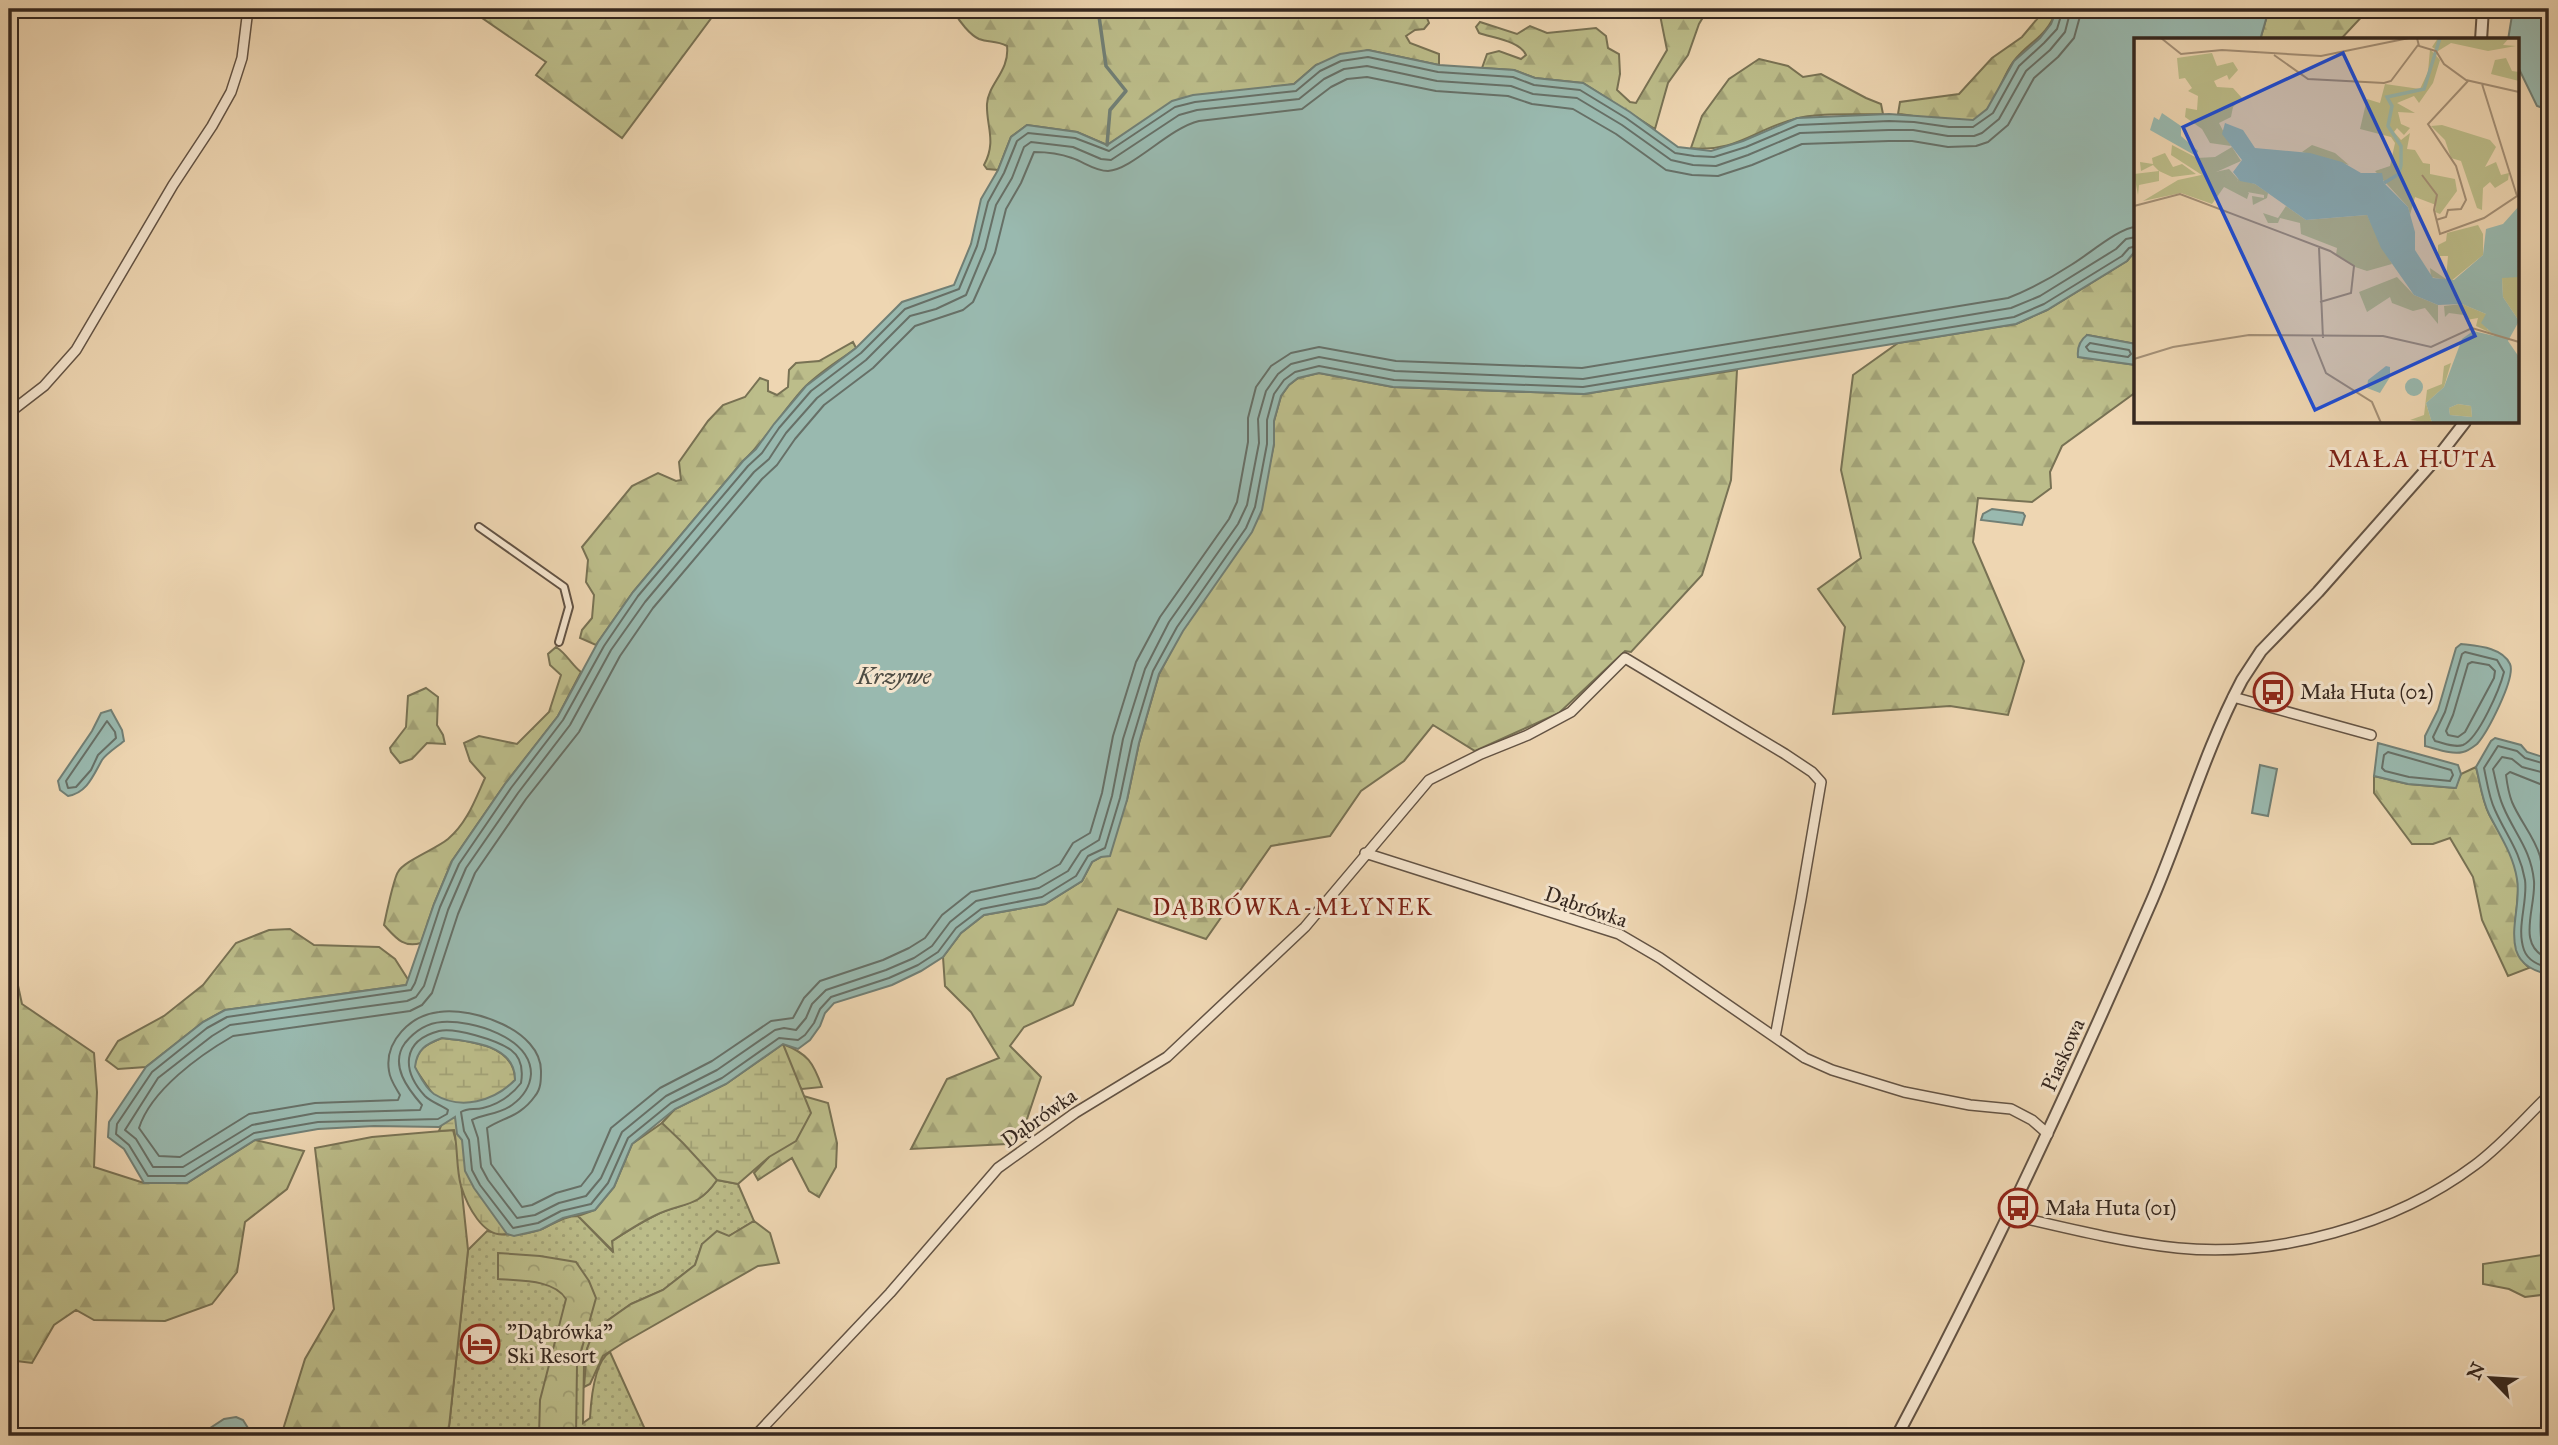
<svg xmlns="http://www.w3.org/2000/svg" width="2558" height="1445" font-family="'IM FELL Great Primer',serif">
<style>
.grass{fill:url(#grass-dots);stroke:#787254;stroke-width:2}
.forest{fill:url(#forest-firs);stroke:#787254;stroke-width:2}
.wetland{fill:url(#wetland-marsh);stroke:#787254;stroke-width:2}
.park{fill:url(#park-crowns);stroke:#787254;stroke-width:2}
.water{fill:#99b9af;stroke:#717f75;stroke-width:2;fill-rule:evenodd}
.pier{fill:#eed6b2}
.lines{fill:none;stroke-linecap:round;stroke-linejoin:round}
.shore{stroke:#677067;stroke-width:2}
.stream{stroke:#717f75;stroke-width:3.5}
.pedestrian-casing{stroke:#635344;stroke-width:10}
.minor-casing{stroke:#635344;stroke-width:12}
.tertiary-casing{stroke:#635344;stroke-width:14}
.pedestrian{stroke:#f4e4cd;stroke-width:6}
.minor{stroke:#f4e4cd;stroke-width:9}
.tertiary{stroke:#f4e4cd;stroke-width:10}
.labels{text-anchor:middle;stroke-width:6;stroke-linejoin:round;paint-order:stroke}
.poi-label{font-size:21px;fill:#35271f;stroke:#f4e4cd;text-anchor:start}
.street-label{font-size:21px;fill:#35271f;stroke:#f4e4cd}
.water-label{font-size:23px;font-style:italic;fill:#4e4c43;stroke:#f4e4cd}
.neighbourhood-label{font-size:23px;letter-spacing:2px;fill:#7a1f14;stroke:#f4e4cd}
.quarter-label{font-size:24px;letter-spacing:2px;fill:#7a1f14;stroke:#f4e4cd}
.inset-river{fill:none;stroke:#99b9af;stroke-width:3.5}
.inset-road{fill:none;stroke:#a49077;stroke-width:2}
.view{fill:#1d4ed8;fill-opacity:0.15;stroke:#1d4ed8;stroke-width:3.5}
.inset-edge{fill:none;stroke:#35271f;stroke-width:3.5}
</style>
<defs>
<pattern id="grass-dots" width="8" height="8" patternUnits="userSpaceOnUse" patternTransform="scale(1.75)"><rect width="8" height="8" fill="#bcbd8a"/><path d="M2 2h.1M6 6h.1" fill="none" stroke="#a2a277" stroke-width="1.8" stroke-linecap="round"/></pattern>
<pattern id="forest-firs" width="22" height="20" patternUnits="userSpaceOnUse" patternTransform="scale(1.75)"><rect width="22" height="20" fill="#bcbd8a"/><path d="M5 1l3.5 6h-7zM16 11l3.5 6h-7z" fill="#a2a277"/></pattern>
<pattern id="wetland-marsh" width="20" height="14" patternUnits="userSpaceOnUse" patternTransform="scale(1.75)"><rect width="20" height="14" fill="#bcbd8a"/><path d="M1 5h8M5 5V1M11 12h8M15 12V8" fill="none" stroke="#a2a277"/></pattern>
<pattern id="park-crowns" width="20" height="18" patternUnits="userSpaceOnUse" patternTransform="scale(1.75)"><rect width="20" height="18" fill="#bcbd8a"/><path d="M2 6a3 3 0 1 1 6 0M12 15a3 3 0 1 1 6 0" fill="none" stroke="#a2a277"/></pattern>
</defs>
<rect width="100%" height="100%" fill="#eed6b2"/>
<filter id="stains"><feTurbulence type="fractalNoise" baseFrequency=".00286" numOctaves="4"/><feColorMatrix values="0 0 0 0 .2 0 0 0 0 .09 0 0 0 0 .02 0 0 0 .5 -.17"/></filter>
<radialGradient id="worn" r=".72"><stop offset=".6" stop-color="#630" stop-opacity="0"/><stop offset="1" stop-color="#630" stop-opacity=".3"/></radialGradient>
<path class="grass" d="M717 1180 738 1184 754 1221 729 1236 702 1244 695 1265 663 1290 631 1304 595 1330 587 1349 584 1365 583 1423 590 1418C591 1400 594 1362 610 1352L648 1436H448L468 1250 487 1231C505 1236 523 1236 542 1229 554 1224 564 1216 578 1216L612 1251V1241C626 1232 641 1222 656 1215 683 1201 697 1209 717 1180Z"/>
<path class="forest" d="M469 9H718L622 138 536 75 546 62Z
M962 9H1390L1427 18 1429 23 1424 29 1415 30 1406 36 1410 43 1439 54V65L1368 50 1316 65 1294 84 1268 88 1131 130 1107 145 1077 132 1027 125 1011 137 998 170 987 169 984 165C997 141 986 126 987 104 988 84 1010 71 1007 46 995 40 989 43 979 39 970 35 959 21 955 13Z
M1663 9H1708L1699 24 1688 55 1668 83 1655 129 1583 83 1535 78 1514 70 1482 68 1487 54 1499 51 1521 59 1526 55C1520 41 1493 38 1479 33L1476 27 1480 22 1517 34 1530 26 1547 33 1596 28 1606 36 1608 48 1619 54 1620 74 1617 90 1630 102 1636 103 1667 50 1660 15Z
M2018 9H2057C2046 39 2030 40 2013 62 2000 80 1995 110 1974 120 1960 126 1916 115 1898 114L1900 102 1959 94 1992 58 2022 37 2037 19Z
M2269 9H2415L2412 16 2367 11 2340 40H2260Z
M1759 59 1788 66 1803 77 1821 74 1866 98 1881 104 1883 114C1858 115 1817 112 1795 119 1755 129 1735 153 1691 148L1702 116 1729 79Z
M2136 250V344L2087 335 2079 357 2136 365V392L2062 446 2050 472 2051 488 2032 502 1978 498 1973 542 2024 661 2008 715 1950 706 1833 714 1845 627 1818 589 1861 558 1841 470 1853 375 1898 343 2016 324 2047 310 2127 261Z
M853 342 856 348C839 361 818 373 803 389 782 412 766 440 743 461L633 592 596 645 580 638 582 630 592 618 594 595 586 582 588 560 582 547 632 486 658 473 676 481 681 480 679 462 708 421 723 405 745 397 760 378 768 381V391L777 395 788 387 789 370 796 363 819 361Z
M1737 370 1731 480 1702 575 1631 652 1625 651 1559 713 1475 751 1433 725 1404 761 1361 791 1330 836 1271 846 1206 939 1118 909 1073 1005 1024 1027 1010 1046 1041 1077 1027 1119 1007 1144 911 1149 947 1079 999 1058 971 1012 945 986 943 957 961 933 984 915 1045 904 1082 881 1092 862 1101 857 1127 800 1139 743 1159 674 1269 467 1274 444V421L1281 396 1289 385 1298 378 1319 373 1393 387 1584 394Z
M556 647C567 654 571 664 581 672L558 716 505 784 452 861 434 904 421 943C403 948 396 938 384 925 386 915 394 878 398 872 404 861 436 849 448 839 467 823 475 800 485 778L470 761 464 743 479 736 517 744 549 712 561 675 550 665 548 654Z
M426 688 438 697 437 725 443 735 445 744 427 743 412 759 400 763 391 752 390 748 406 727 408 696Z
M2476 767C2480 782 2482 800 2489 814 2501 837 2518 858 2518 885 2519 914 2505 946 2529 968L2508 976 2482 920 2473 877 2450 838 2433 844H2412L2374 793V776L2408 784 2455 788 2461 774Z
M290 929 314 945 379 947 395 959 409 981 406 985 225 1010 203 1022 146 1067 118 1069 106 1060 118 1041 164 1016 203 985 236 943 269 930Z
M9 944 22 1004 94 1053 97 1092 94 1167 144 1183H187L255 1140 304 1151 287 1189 245 1222 237 1272 212 1304 165 1321 94 1320 76 1310 54 1325 32 1363 9 1360Z
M783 1044C808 1054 813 1062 822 1087L802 1089 785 1076 713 1158 717 1180C697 1209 683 1202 656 1215 641 1222 626 1232 612 1241L613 1251 578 1216 595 1210 614 1187 632 1144 662 1123 675 1109Z
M800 1095 828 1103 837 1143 836 1167 819 1197 809 1191 792 1158 758 1180 754 1173 769 1157Z
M453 1130 457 1145 468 1250 448 1436H281L305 1359 334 1309 315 1148 372 1137Z
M754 1221 770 1233 779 1263 758 1266 623 1343 603 1356 590 1384 584 1387 587 1349 594 1330 631 1304 663 1290 695 1265 702 1244 717 1231 729 1236Z
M2549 1254V1294L2525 1297 2509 1289 2483 1284V1264Z"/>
<path class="wetland" d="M442 1038C470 1041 515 1045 515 1080L502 1093 480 1102 511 1220 507 1234C483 1239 467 1205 461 1186 456 1168 458 1148 454 1130L439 1131 444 1118 432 1093 414 1067C417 1049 426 1044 442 1038Z
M783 1044 811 1113 796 1141 769 1157 738 1184 717 1180 683 1143 662 1123 675 1109 726 1084Z"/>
<path class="park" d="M498 1253 540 1256 576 1262 589 1281 596 1298 577 1366 576 1436H539L540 1400 566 1299C554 1279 519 1281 498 1279Z"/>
<path class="water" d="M2057 9H2269L2260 40H2136V250L2127 261 2047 310 2016 324 1584 394 1393 387 1319 373 1298 378 1289 385 1281 396 1274 421V444L1262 510 1252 532 1183 631 1159 674 1139 743 1127 800 1110 856 1101 857 1092 862 1082 881 1045 904 984 915 961 933 943 957 921 971 892 985 834 1003 825 1013 820 1026 810 1040 798 1049 783 1044 726 1084 675 1109 632 1144 614 1187 595 1210 563 1218 540 1230 514 1236 507 1234 474 1188 465 1171 462 1140 457 1134 455 1117 439 1127 374 1126 318 1129 255 1140 187 1183H144L124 1149 108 1137 109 1122 146 1067 203 1022 225 1010 406 985 434 904 452 861 505 784 558 716 598 642 633 592 743 461 756 449 774 424 806 386 856 348 902 302 954 285 971 244 981 199 998 170 1011 137 1027 125 1077 132 1107 145 1172 101 1193 95 1294 84 1316 65 1340 54 1368 50 1439 65 1514 70 1535 78 1583 83 1630 112 1678 147 1695 149 1711 151 1743 141 1797 118 1889 114 1973 120 1987 109 2014 61 2040 38 2051 24ZM442 1038C470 1041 516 1045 515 1080 494 1101 461 1111 434 1094 425 1088 420 1076 415 1067 417 1049 426 1044 442 1038Z
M2513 9H2549V110L2537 106 2518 67V40H2508Z
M2087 335 2136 344V365L2078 357C2077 348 2079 341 2087 335Z
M1992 509 2023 513 2025 516 2022 525 1981 520 1983 514Z
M2461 644C2477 646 2502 647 2510 664 2516 678 2487 733 2477 744 2473 747 2468 751 2463 752 2452 755 2437 749 2425 746V736L2438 710 2456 648Z
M111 710 122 730 124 741C117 747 107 753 102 760 93 776 87 793 68 796L60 790 58 781 92 731 101 713Z
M2495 738 2521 745 2527 752 2549 759V975C2535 971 2521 966 2516 950 2510 927 2521 902 2517 879 2513 854 2500 836 2489 814 2482 800 2480 782 2476 767L2491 741Z
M2378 743 2458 765 2461 774 2456 788 2408 784 2374 776Z
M2260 765 2277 769 2268 816 2252 813Z
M236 1417 243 1420 253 1436H198L224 1419Z"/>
<path class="pier" d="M2524 710 2549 731 2548 751 2513 722Z"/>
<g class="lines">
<path class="shore" d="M2063 9 2057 29 2044 43 2019 66 1993 113 1973 127H1949L1914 122 1889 121 1798 125 1746 147 1714 157 1694 156 1675 153 1626 118 1580 90 1534 85 1513 77 1438 72 1368 57 1341 61 1320 71 1296 91 1195 102 1175 107 1109 151 1075 138 1028 133 1017 141 1004 173 988 202 977 246 959 289 905 309 861 353 811 391 779 428 762 453 748 466 638 596 604 646 563 720 511 788 459 864 440 907 415 983 411 990 227 1017 207 1028 152 1072 117 1124 116 1134 129 1145 148 1176H185L254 1133 318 1122 438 1119 447 1114 448 1110C441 1105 431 1102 425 1096 402 1071 401 1041 439 1031 454 1027 497 1040 511 1050 522 1058 523 1071 521 1083 511 1096 499 1104 483 1108 475 1110 467 1108 461 1112L464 1131 469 1140 472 1170 480 1185 513 1228 538 1223 561 1211 591 1204 608 1183 628 1138 671 1103 722 1078 779 1038 798 1040 805 1035 814 1023 820 1009 831 997 889 978 918 965 938 952 956 928 981 909 1042 897 1076 876 1088 856 1105 848 1120 798 1132 741 1153 671 1177 627 1246 528 1255 507 1267 444V420L1274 394 1284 380 1295 372 1319 366 1394 380 1583 387 2014 317 2044 304 2122 256 2129 248 2136 246
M2071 9 2065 32 2050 50 2026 71 1999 119 1982 133 1974 136H1948L1913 130H1889L1800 133 1748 155 1716 166 1693 165 1671 160 1622 125 1577 98 1533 94 1511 86 1437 81 1367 66 1344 69 1324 79 1299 99 1197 110 1179 115 1111 160 1101 159 1073 147 1031 142 1024 147 1012 178 996 205 985 249 966 295 936 309 910 316 866 360 817 398 786 433 769 459 754 472 645 602 611 650 570 725 518 793 466 868 448 910 424 986 416 997 407 1001 230 1025 212 1036 158 1078 125 1130 136 1139 153 1167H183L252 1125 316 1113 420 1110 422 1105C408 1089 389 1065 405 1043 414 1032 427 1023 442 1022 472 1020 531 1037 531 1074 530 1088 523 1097 512 1105 500 1114 484 1114 472 1120L478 1138 481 1167 488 1180 517 1218 535 1215 559 1203 586 1196 601 1178 622 1132 666 1096 717 1070 775 1030 784 1028 796 1030 806 1018 812 1004 826 990 886 970 914 958 932 946 950 922 976 901 1039 888 1068 871 1081 851 1099 840 1112 796 1123 739 1145 669 1169 622 1238 524 1247 505 1259 443 1258 419 1266 391 1278 374 1291 364 1319 357 1395 371 1583 379 2011 308 2040 296 2116 249 2126 239 2136 237
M2082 9 2074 38 2058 57 2034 78 2008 125 1988 142 1976 146 1948 147 1912 141H1889L1802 144 1752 165 1718 176 1692 175 1666 170 1616 134 1573 109 1532 104 1508 96 1436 91 1367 77 1347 79 1331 87 1302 109 1199 121C1169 128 1132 170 1108 171 1095 171 1084 162 1072 158 1061 154 1046 152 1034 152L1021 183 1006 209 995 253 973 302 963 310 915 326 873 368 824 405 795 439 777 465 762 479 653 608 620 656 579 732 526 799 475 873 458 914 432 993 422 1005 410 1011 233 1036C200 1055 151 1090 139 1128L159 1156 180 1157 249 1114 315 1103 398 1100 400 1095C396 1088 390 1080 389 1071 384 1041 411 1015 439 1012 473 1007 541 1030 541 1071 541 1080 541 1089 535 1096 521 1116 505 1117 487 1128L491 1164 522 1207 532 1205 556 1193 581 1186 592 1172 611 1128 660 1088 712 1061 771 1021 793 1018 804 998 820 981 883 960 909 948 925 938 942 915 971 892 1035 878 1060 864 1073 843 1090 833 1102 793 1113 736 1136 662 1160 617 1229 519 1237 502 1248 442V418L1256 387 1271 366 1291 353 1319 347 1396 361 1582 368 2008 298C2031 289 2051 278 2071 265 2088 255 2120 227 2136 227
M2090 343 2129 350 2131 354 2128 357 2089 351 2086 347Z
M2465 652 2497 660 2504 672C2500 688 2479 738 2463 745 2454 748 2444 743 2435 741L2433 737 2445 712 2462 654Z
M2472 662 2489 665 2495 671 2494 678 2465 732 2458 737 2448 735 2446 731 2453 715 2468 664Z
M107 721 115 732 116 738 98 755 91 770 76 787 68 788 66 781Z
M2388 752 2451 770 2453 775 2450 781 2409 777 2385 771 2382 768 2384 755Z
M2549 765 2525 758 2517 751 2498 746 2484 768C2487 782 2489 798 2495 810 2506 835 2520 851 2525 880 2528 902 2516 927 2524 950 2528 961 2539 965 2549 968
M2549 774 2522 767 2512 759 2502 757 2493 769C2496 781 2498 795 2503 806 2514 833 2531 849 2534 881 2536 909 2515 946 2549 959
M2549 785 2540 784 2510 772 2506 775C2507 783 2509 794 2512 802 2520 821 2534 836 2540 856 2548 888 2536 915 2542 944L2549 948"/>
<path class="stream" d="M1098 9 1106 66 1126 91 1110 110 1107 145"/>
<defs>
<path id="pedestrian" d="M479 527 564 587 569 607 559 642"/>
<path id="minor" d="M9 413 44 386 76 350 173 185 212 126 231 92 242 58 248 9
M2233 697 2371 735
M1365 853 1619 934 1660 958 1805 1058 1832 1070 1904 1092 1970 1105 2011 1109 2032 1120 2048 1134
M2010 1215C2066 1228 2122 1242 2178 1248 2278 1258 2395 1225 2475 1165 2502 1145 2525 1118 2549 1095
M755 1436 890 1293 998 1168 1075 1113 1167 1057 1305 927 1429 780 1481 754 1528 735 1571 712 1625 658 1785 754 1812 772 1821 782 1801 899 1775 1037"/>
<path id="tertiary" d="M2481 40 2483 9
M1897 1436C1990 1261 2073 1082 2152 900 2183 828 2205 750 2242 680L2261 651 2318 592 2441 453 2465 422"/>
</defs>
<use href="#pedestrian" class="pedestrian-casing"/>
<use href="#minor" class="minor-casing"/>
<use href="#tertiary" class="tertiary-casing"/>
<use href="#pedestrian" class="pedestrian"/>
<use href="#minor" class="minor"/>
<use href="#tertiary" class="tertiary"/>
</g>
<defs>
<symbol id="bus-ring" viewBox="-11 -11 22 22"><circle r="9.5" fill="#f4e4cd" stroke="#8f2418" stroke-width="1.5"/><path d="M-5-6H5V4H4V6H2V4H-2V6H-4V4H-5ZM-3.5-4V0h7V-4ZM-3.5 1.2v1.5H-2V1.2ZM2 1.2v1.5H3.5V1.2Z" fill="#8f2418"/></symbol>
<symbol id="hotel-ring" viewBox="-11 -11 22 22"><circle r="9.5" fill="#f4e4cd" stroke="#8f2418" stroke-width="1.5"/><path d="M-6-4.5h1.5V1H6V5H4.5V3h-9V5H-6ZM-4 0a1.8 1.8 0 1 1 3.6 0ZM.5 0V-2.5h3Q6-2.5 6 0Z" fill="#8f2418"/></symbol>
</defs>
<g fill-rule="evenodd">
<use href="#bus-ring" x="2251" y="670" width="44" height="44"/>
<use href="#bus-ring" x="1996" y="1186" width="44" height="44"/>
<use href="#hotel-ring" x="458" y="1322" width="44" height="44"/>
</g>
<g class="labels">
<g class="poi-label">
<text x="2300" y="699">Mała Huta (02)</text>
<text x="2045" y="1215">Mała Huta (01)</text>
<text x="507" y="1339">"Dąbrówka"<tspan x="507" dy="24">Ski Resort</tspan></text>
</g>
<g class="street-label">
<text transform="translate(1586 907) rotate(19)" y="7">Dąbrówka</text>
<text transform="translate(2063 1055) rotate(-66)" y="7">Piaskowa</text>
<text transform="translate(1039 1118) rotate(-35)" y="7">Dąbrówka</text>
</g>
<g class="water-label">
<text x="894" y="684">Krzywe</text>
</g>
<g class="neighbourhood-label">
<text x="1293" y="915">DĄBRÓWKA-MŁYNEK</text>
</g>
<g class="quarter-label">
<text x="2413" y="467">MAŁA HUTA</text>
</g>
</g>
<g transform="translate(2134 38)">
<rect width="385" height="385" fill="#eed6b2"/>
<path d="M95 131 104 141 103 146 115 155 113 161 90 149 78 166 47 155 9 163 44 142Z" fill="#bcbd8a"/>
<path d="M304 0H375L369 7 382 8 354 13 317 5 304 13 298 9ZM296 11 306 22 299 45 285 65 280 58 263 65 281 75 264 74 267 86 276 90 270 97 263 90 260 94 267 102 276 95 273 111 281 112 289 125 296 126V136L321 141 323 153 306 176 301 174 302 167 281 159 276 177 274 169 241 133 256 128 261 105 257 99 226 91 233 61 246 65 251 46 286 51 294 34ZM78 15 83 28 99 24 104 32 95 42 93 37 80 43 83 49 99 50 108 60 99 69 97 79 85 85 97 108 76 105 68 91 51 79 52 70 63 72 64 58 54 53 58 50 51 40 45 41 43 20ZM372 20 378 33 385 34V43L357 36 361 22ZM308 87 356 102 362 109 351 129 362 124 367 137 375 135 374 142 361 150 356 144 349 150 348 172 343 170 327 123 317 120 311 102 297 88ZM38 107 63 120 81 119 98 109 107 123 71 139 37 117ZM178 107 201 115 215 127 168 114ZM31 115 39 129 48 126 62 136 38 139 25 133V143L5 147 4 157 0 136 25 133 19 127 7 133 6 124 19 126 18 120ZM104 141 121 146 134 155 133 160 119 167 118 158 130 160V157L113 154 102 147ZM152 168 172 182 233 177 258 226 233 233 221 229 202 217 203 210 167 196 166 185 146 180 144 185H134L129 175 144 180ZM344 187 349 196V217L317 243 297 239 296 230 312 241 314 218H304V207L312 203 313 195ZM372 237 385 239V283L369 259 368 240ZM263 239 280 257 304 267V286L291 270 279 273 258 265 256 259 233 274 225 254ZM328 266 352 276 353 291 361 297 342 288 344 280 332 282 330 277 315 275 311 279 310 268ZM317 325 310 349 292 365 298 385 276 382 290 377 293 352 308 346 310 328ZM324 366 337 368 338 379 316 377 315 370Z" fill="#bcbd8a"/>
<path d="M28 75 47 88V98L64 113 62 118 16 92 20 79 25 82ZM91 85 109 92 121 110 176 115 208 124 227 135H248L250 145 274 169 281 194V212L299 240 320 242 349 217 352 191 369 186 385 168V239L368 240 369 259 385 283 374 303 385 319V385H298L292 365 310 349 328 301 339 293 361 298 347 285 352 276 328 266 304 267 280 257 247 210 233 177 172 182 121 146 106 143 99 134 108 122 88 96ZM324 366 337 368 338 379 316 377 315 370ZM252 328 256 329V339L246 355 233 350 234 342ZM271 349a9 9 0 1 1 18 0a9 9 0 1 1-18 0Z" fill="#99b9af" fill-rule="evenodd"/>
<path class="inset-river" d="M250 145 265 136 267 127V108L254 88 258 68 253 59 290 51 306 0"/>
<path class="inset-road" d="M27 0 47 16 88 12 187 18 275 0M283 0 285 8 302 13 310 26 332 42 385 54M140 17 174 41 250 45 257 43 284 7M288 137 303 157 300 172 306 196 350 180 383 158 348 46M0 168 46 156 196 213 220 228 217 255 186 264M302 182 312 179 314 172 327 171 332 162 322 128 294 86 334 43M185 210 189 300M178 300 192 335 238 364 247 385M0 321 39 309 115 297 249 298 297 309 338 290 385 304"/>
<path class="view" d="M209 15 341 298 181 372 49 89Z"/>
<rect width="385" height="385" class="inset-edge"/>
</g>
<rect width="2558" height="1445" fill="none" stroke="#eed6b2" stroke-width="35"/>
<rect x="10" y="10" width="2537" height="1424" fill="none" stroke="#35271f" stroke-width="3.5"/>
<rect x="18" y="18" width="2523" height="1410" fill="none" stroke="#35271f" stroke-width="2"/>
<g transform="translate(2491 1378) rotate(295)" stroke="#f4e4cd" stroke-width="5" paint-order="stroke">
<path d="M0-5L12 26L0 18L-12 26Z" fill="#35271f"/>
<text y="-10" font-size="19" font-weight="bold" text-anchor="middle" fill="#35271f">N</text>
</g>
<rect width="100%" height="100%" filter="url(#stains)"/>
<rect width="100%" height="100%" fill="url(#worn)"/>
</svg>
